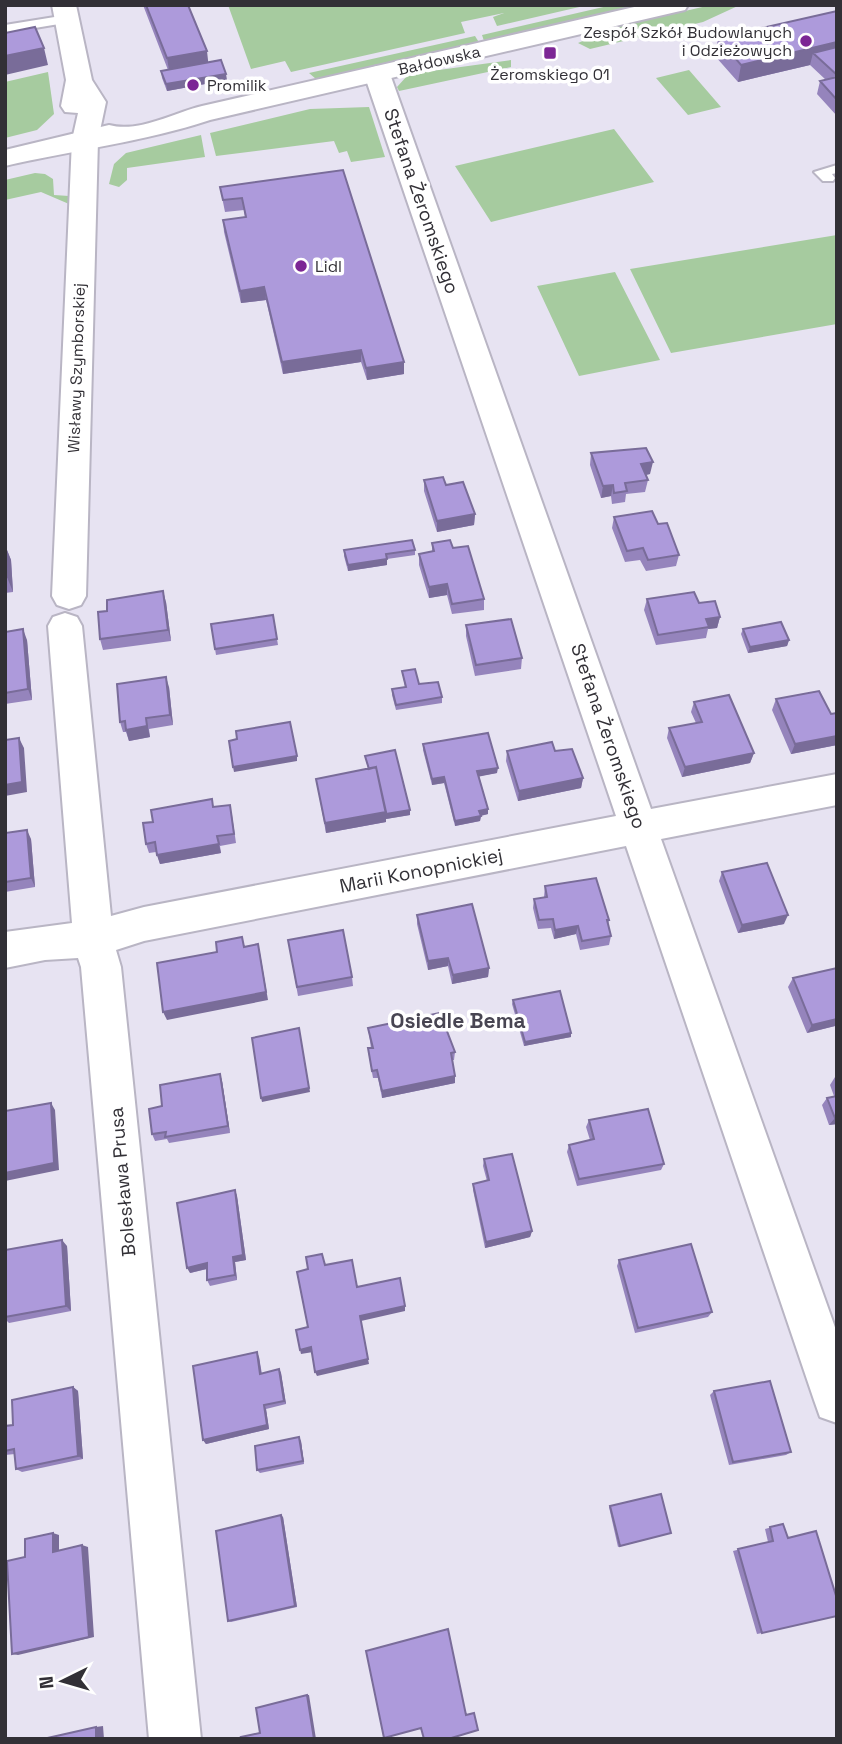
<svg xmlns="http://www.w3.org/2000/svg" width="842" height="1744" font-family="'Space Grotesk',sans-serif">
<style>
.green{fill:#a6cb9f}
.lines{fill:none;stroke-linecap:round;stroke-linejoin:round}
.service-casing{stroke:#b9b5c4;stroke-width:4}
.minor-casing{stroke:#b9b5c4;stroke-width:4}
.tertiary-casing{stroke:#b9b5c4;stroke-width:4}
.service{fill:#fff;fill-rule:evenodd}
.minor{fill:#fff;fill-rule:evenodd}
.tertiary{fill:#fff;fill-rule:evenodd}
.wall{fill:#9584bc}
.shaded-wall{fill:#796c99}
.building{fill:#ad9adb;stroke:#796c99;stroke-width:2}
.poi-dot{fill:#7c2695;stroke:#fff;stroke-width:2.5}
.labels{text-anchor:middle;stroke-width:7;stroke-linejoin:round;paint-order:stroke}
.far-poi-label{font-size:16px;fill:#323036;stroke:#fff;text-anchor:start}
.far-street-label{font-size:16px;fill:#323036;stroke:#fff}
.street-label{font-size:19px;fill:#323036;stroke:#fff}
.neighbourhood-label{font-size:21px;font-weight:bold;fill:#484552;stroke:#fff}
</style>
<rect width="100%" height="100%" fill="#e7e3f2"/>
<path class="green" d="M228 5 539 6 588 5 497 26 493 17 504 13 461 22 465 33 291 72 285 61 251 69Z
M612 5H638L484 41 482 35Z
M711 5H740L703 22 590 49 578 43 616 27Z
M475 36 480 44 316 79 309 73Z
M511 60V67L399 91 397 87 407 76 417 73Z
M689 70 721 107 688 115 656 78Z
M48 72 54 114 37 130 5 138V82Z
M369 107 385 157 351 162 347 151 339 153 334 141 216 156 210 133 310 109Z
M614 129 654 182 491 222 455 166Z
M201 135 205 157 127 168V180L119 187 109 184 114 164 126 153Z
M35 173 45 174 53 179 54 195 69 196V204L41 192 5 200V180Z
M837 235V324L671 353 630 269Z
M615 272 660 360 579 376 537 286Z"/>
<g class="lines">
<defs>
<path id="service" d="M67 15 71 16V22L5 33V25Z
M837 165V173L832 174 835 178 833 181H823L814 172Z"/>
<path id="minor" d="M52 5H76L92 80 106 102 98 140 86 596 81 605 69 609 57 605 52 596 72 140 78 113 65 112 61 106 66 80Z
M377 66 386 69 390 74 651 809 837 774V805L661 839 837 1333V1423L820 1417 814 1400 626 846 144 941 116 950 121 967 201 1739H149L81 967 78 958 45 960 5 968V932L72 923 48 626 53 617 65 613 77 617 82 626 111 916 144 907 616 816 364 74 368 69Z"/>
<path id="tertiary" d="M643 5H688L685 10 676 12 210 120C143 142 74 150 5 166V150L109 125C139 133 173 113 202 106Z"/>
</defs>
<use href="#service" class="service-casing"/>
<use href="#minor" class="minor-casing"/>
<use href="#tertiary" class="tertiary-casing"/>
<use href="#service" class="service"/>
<use href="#minor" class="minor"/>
<use href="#tertiary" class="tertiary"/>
</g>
<path class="wall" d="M143 5H188L208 63 227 80 167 91 162 78 161 71 168 70Z
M837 11V116L817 94 820 81 826 80 810 65 738 82 715 56 718 38Z
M343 170 404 374 367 380 361 362 283 374 266 300 241 303 224 232 223 220 245 217 244 210 225 212 220 187Z
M591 453 650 474 646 475 648 480 645 492 626 494 625 502 612 504 611 496 601 498 590 465Z
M424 480 446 485 475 514 474 525 437 532 424 491Z
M614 517 658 524 679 555 676 566 646 571 640 560 625 562 612 528Z
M432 543 453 548 484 599V610L452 614 447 595 429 598 419 565V554L432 551Z
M5 545 11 560 13 592 5 593Z
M344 550H415V555L387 559V565L348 571 344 556Z
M647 599 720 617 717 628 708 629 706 638 656 645 644 610Z
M166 602 171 641 103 650 100 639Z
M273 615 278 645 216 655 211 624Z
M466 625 522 658 521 669 475 676 466 636Z
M743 629 789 640 787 646 748 653 741 634Z
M5 632 27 640 32 700 5 704Z
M402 671 419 684 442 697V703L396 710 392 695V689L405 687Z
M169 687 173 725 149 729 150 737 129 741 126 732H123L120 722Z
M776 699 831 714 837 713V745L791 754 772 710Z
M694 702 754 753 750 763 682 777 667 738 669 728 696 723 691 712Z
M423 744 497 773 479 776 488 809V814L481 816 480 821 455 826 444 783 432 785 423 750Z
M507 751H555L583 778 581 788 518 801 506 761Z
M365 756 410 810V815L386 819V822L326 833 316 779 368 769Z
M214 807 232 815 236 843 220 846 221 853 160 864 156 852 149 853 146 844 153 822Z
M5 833 31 839 35 887 5 892Z
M722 872 784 924 738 933 719 881Z
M545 886 609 920 608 925 611 936 609 945 580 950 576 934 554 939 551 928 538 929 533 908 534 899 544 897Z
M417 915 489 968 488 977 452 984 448 966 428 970 417 924Z
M288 940 352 977 353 986 298 996Z
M837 968V1029L835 1026 807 1033 788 987 793 978Z
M513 1000 571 1033V1037L524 1046 512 1004Z
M368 1028 455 1052 454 1060H452L455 1076V1083L382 1098 378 1078H373L369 1056 368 1048H371Z
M220 1074 222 1081 230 1133 169 1143 167 1139 155 1141 152 1134 162 1106Z
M835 1077H837V1124L829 1125 822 1105 827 1098 834 1096 830 1085Z
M589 1120 664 1164 661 1170 577 1186 567 1152 569 1145 590 1140 586 1127Z
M484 1159 532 1231 530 1237 485 1248 473 1190V1184L487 1181 483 1166Z
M235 1190 237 1196 246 1260 235 1262 237 1280 210 1286 207 1280V1269L190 1273Z
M67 1246 71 1311 9 1323 5 1319V1250Z
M619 1260 712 1312 708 1317 635 1333 617 1266Z
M259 1357 262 1374 279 1369 281 1373 286 1404 266 1409 269 1429 206 1444 203 1440Z
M73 1387 78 1391 83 1459 22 1472 16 1469 15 1454 5 1455V1426L13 1425Z
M714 1391 791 1452 786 1455 729 1465 710 1395Z
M301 1441 304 1464 260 1473 257 1470Z
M610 1506 671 1533 618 1547 609 1507Z
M283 1517 297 1607 231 1622 228 1621Z
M783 1524 762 1633 757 1634 733 1551 768 1542 765 1529Z"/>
<path class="shaded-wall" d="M837 42V59L813 53 810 65 738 82 741 65Z
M44 48 48 65 5 75V56Z
M207 51 209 69 170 76 167 58Z
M226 74 227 80 167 91 166 84Z
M264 287 266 300 241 303 240 291Z
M361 350V362L283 374 282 362Z
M404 362V374L367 380 366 368Z
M653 462 650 474 639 476 641 464Z
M613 485 611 496 601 498 603 486Z
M475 514 474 525 437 532V521Z
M5 545 11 560 13 592 7 577Z
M387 559V565L348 571V565Z
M447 584V595L429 598V587Z
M163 591 166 602 171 641 168 630Z
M720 617 717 628 708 629 709 627 706 619Z
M23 629 27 640 32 700 28 689Z
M789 640 787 646 748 653 750 647Z
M166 677 169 687 173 725 170 715Z
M146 718 150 737 129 741 126 730Z
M837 736V745L791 754 795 744Z
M19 738 24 748 27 792 5 796V785Z
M754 753 750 763 682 777 685 767Z
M297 756V761L234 772 233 767Z
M498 768 497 773 477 777V771Z
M444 777V783L432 785V779Z
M583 778 581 788 518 801 519 791Z
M488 809V814L479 816V811Z
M410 810V815L386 819V822L326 833 325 823 386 812Z
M481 816 480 821 455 826V821Z
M27 830 31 839 35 887 31 878Z
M217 836 221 853 160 864 157 855Z
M788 915 784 924 738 933 742 925Z
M578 926 576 934 554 939 555 930Z
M260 953 268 1000 167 1020 163 1012Z
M448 958V966L428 970V961Z
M489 968 488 977 452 984 453 975Z
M837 1019V1024L835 1026 807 1033 812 1025Z
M299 1028 310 1092 262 1102 261 1098Z
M571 1033V1037L524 1046 525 1042Z
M220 1074 222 1081 230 1133 228 1126Z
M455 1076V1083L382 1098V1091Z
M51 1103 55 1110 59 1170 5 1181V1173Z
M835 1118H837V1124L829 1125Z
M235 1190 237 1196 246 1260 235 1262 237 1280 235 1275 233 1257Z
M532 1231 530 1237 485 1248 486 1242Z
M62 1240 67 1246 71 1311 66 1306Z
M207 1263 210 1268 190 1273 187 1268Z
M405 1306V1311L361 1321 360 1316Z
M311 1347 313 1352 301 1354 300 1350Z
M257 1352 259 1357 262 1378 260 1374Z
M368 1359 369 1364 317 1376 315 1372Z
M279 1369 281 1373 286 1404 284 1401Z
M73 1387 78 1391 83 1459 78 1456Z
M264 1405 266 1409 269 1429 206 1444 203 1440Z
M299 1437 301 1441 304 1464 303 1461Z
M281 1515 283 1517 297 1607 295 1606Z
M53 1533 59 1535V1553L53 1552Z
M82 1545 88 1547 94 1637 18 1655 12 1654Z
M307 1695H309L316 1739H314Z
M103 1726 104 1739H96V1727Z"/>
<path class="building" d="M146 5H188L207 51 167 58Z
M837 11V42L741 65 718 38Z
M35 27 44 48 5 56V33Z
M837 47V75L813 53Z
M221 60 226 74 166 84 161 71Z
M837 77V100L820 81Z
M343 170 404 362 366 368 361 350 282 362 264 287 240 291 223 220 246 217 242 198 223 200 220 187Z
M646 448 653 462 641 464 648 480 625 483 627 491 614 493 613 485 603 486 591 453Z
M443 477 446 485 463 482 475 514 437 521 424 480Z
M652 511 658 524 667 523 679 555 648 560 643 548 627 551 614 517Z
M412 540 415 550 386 554 387 559 348 565 344 550Z
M450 540 453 548 468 546 484 599 452 604 447 584 429 587 419 554 434 551 432 543Z
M5 551 7 577H5Z
M163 591 168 630 100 639 98 612 107 611V600Z
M694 592 699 603 715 601 720 617 706 619 709 627 658 635 647 599Z
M273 615 277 639 215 649 211 624Z
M511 619 522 658 476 665 466 625Z
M781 622 789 640 750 647 743 629Z
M23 629 28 689 5 693V632Z
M415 669 419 684 438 682 442 697 396 705 392 689 406 687 402 671Z
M166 677 170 715 146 718 147 726 126 730 125 721 120 722 117 684Z
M819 691 831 714 837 713V736L795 744 776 699Z
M729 695 754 753 685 767 669 728 702 722 694 702Z
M290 722 297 756 233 767 229 741 237 739 236 731Z
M488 733 498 768 477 771 488 809 479 811 481 816 455 821 444 777 432 779 423 744Z
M19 738 22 782 5 785V740Z
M552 742 555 751 572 749 583 778 519 791 507 751Z
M395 750 410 810 386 814 376 767 369 769 365 756Z
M376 767 386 812 325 823 316 779Z
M212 799 213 807 230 805 234 834 217 836 219 844 157 855 155 842 146 844 143 823 153 822 151 810Z
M27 830 31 878 5 882V833Z
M767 863 788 915 742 925 722 872Z
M596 878 609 920H607L611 936 582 941 578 926 555 930 553 919 539 920 534 899 547 897 545 886Z
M472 904 489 968 453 975 448 958 428 961 417 915Z
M343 930 352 977 297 987 288 940Z
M242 937 244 947 258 944 266 992 163 1012 157 963 217 952 216 942Z
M837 968V1019L812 1025 793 978Z
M560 991 571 1033 525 1042 513 1000Z
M440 1013 455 1052 451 1053 455 1076 382 1091 377 1070 372 1071 368 1048H373L368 1028Z
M299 1028 309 1088 261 1098 252 1038Z
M220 1074 228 1126 165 1137 166 1132 152 1134 149 1109 162 1106 160 1085Z
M837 1096V1118H835L827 1098Z
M51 1103 54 1163 5 1173V1111Z
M648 1109 664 1164 579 1179 569 1145 594 1139 589 1120Z
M512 1154 532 1231 486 1242 473 1184 489 1180 484 1159Z
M235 1190 243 1255 233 1257 235 1275 207 1280V1263L187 1268 177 1203Z
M62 1240 66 1306 5 1317V1250Z
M691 1244 712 1312 638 1328 619 1260Z
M322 1254 325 1265 352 1260 357 1287 400 1278 405 1306 360 1316 368 1359 315 1372 311 1347 300 1350 296 1330 308 1327 297 1272 308 1269 306 1257Z
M257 1352 260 1374 279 1369 284 1401 264 1405 267 1425 203 1440 193 1366Z
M770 1381 791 1452 733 1462 714 1391Z
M73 1387 78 1456 16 1469 14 1449 5 1451V1426L13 1425 12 1400Z
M299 1437 303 1461 257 1470 255 1446Z
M661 1494 671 1533 620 1546 610 1506Z
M281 1515 295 1606 228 1621 216 1531Z
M783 1524 788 1538 816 1531 837 1599V1616L762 1633 738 1549 773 1541 770 1527Z
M53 1533V1552L82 1545 89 1637 12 1654 7 1561 25 1557V1539Z
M448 1629 466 1715 474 1713 478 1730 448 1739H424L421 1728 384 1738 366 1651Z
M307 1695 314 1739H242L241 1737 260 1733 256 1708Z
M96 1727V1739H43Z"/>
<g class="poi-dot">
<circle cx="806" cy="41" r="7"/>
<rect x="543" y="46" width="14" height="14" rx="3.5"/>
<circle cx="193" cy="85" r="7"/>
<circle cx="301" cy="266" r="7"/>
</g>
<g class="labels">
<g class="far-poi-label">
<text x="792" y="38" text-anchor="end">Zespół Szkół Budowlanych<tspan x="792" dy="18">i Odzieżowych</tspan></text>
<text x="550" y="80" text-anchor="middle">Żeromskiego 01</text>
<text x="207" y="91">Promilik</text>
<text x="315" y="272">Lidl</text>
</g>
<g class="far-street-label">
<text transform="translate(439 60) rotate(-13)" y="6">Bałdowska</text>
<text transform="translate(76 368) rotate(-88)" y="6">Wisławy Szymborskiej</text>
</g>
<g class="street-label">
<text transform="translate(422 201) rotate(71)" y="7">Stefana Żeromskiego</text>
<text transform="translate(609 736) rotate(71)" y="7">Stefana Żeromskiego</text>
<text transform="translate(421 870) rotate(-11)" y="7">Marii Konopnickiej</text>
<text transform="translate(122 1182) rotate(-95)" y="7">Bolesława Prusa</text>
</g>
<g class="neighbourhood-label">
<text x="458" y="1028">Osiedle Bema</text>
</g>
</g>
<rect width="842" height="1744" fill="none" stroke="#323036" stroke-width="14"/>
<g transform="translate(63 1681) rotate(265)" stroke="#ffffff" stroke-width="5" paint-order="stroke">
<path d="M0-5L12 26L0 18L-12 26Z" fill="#323036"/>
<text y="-10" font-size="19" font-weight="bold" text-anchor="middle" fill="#323036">N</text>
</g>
</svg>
